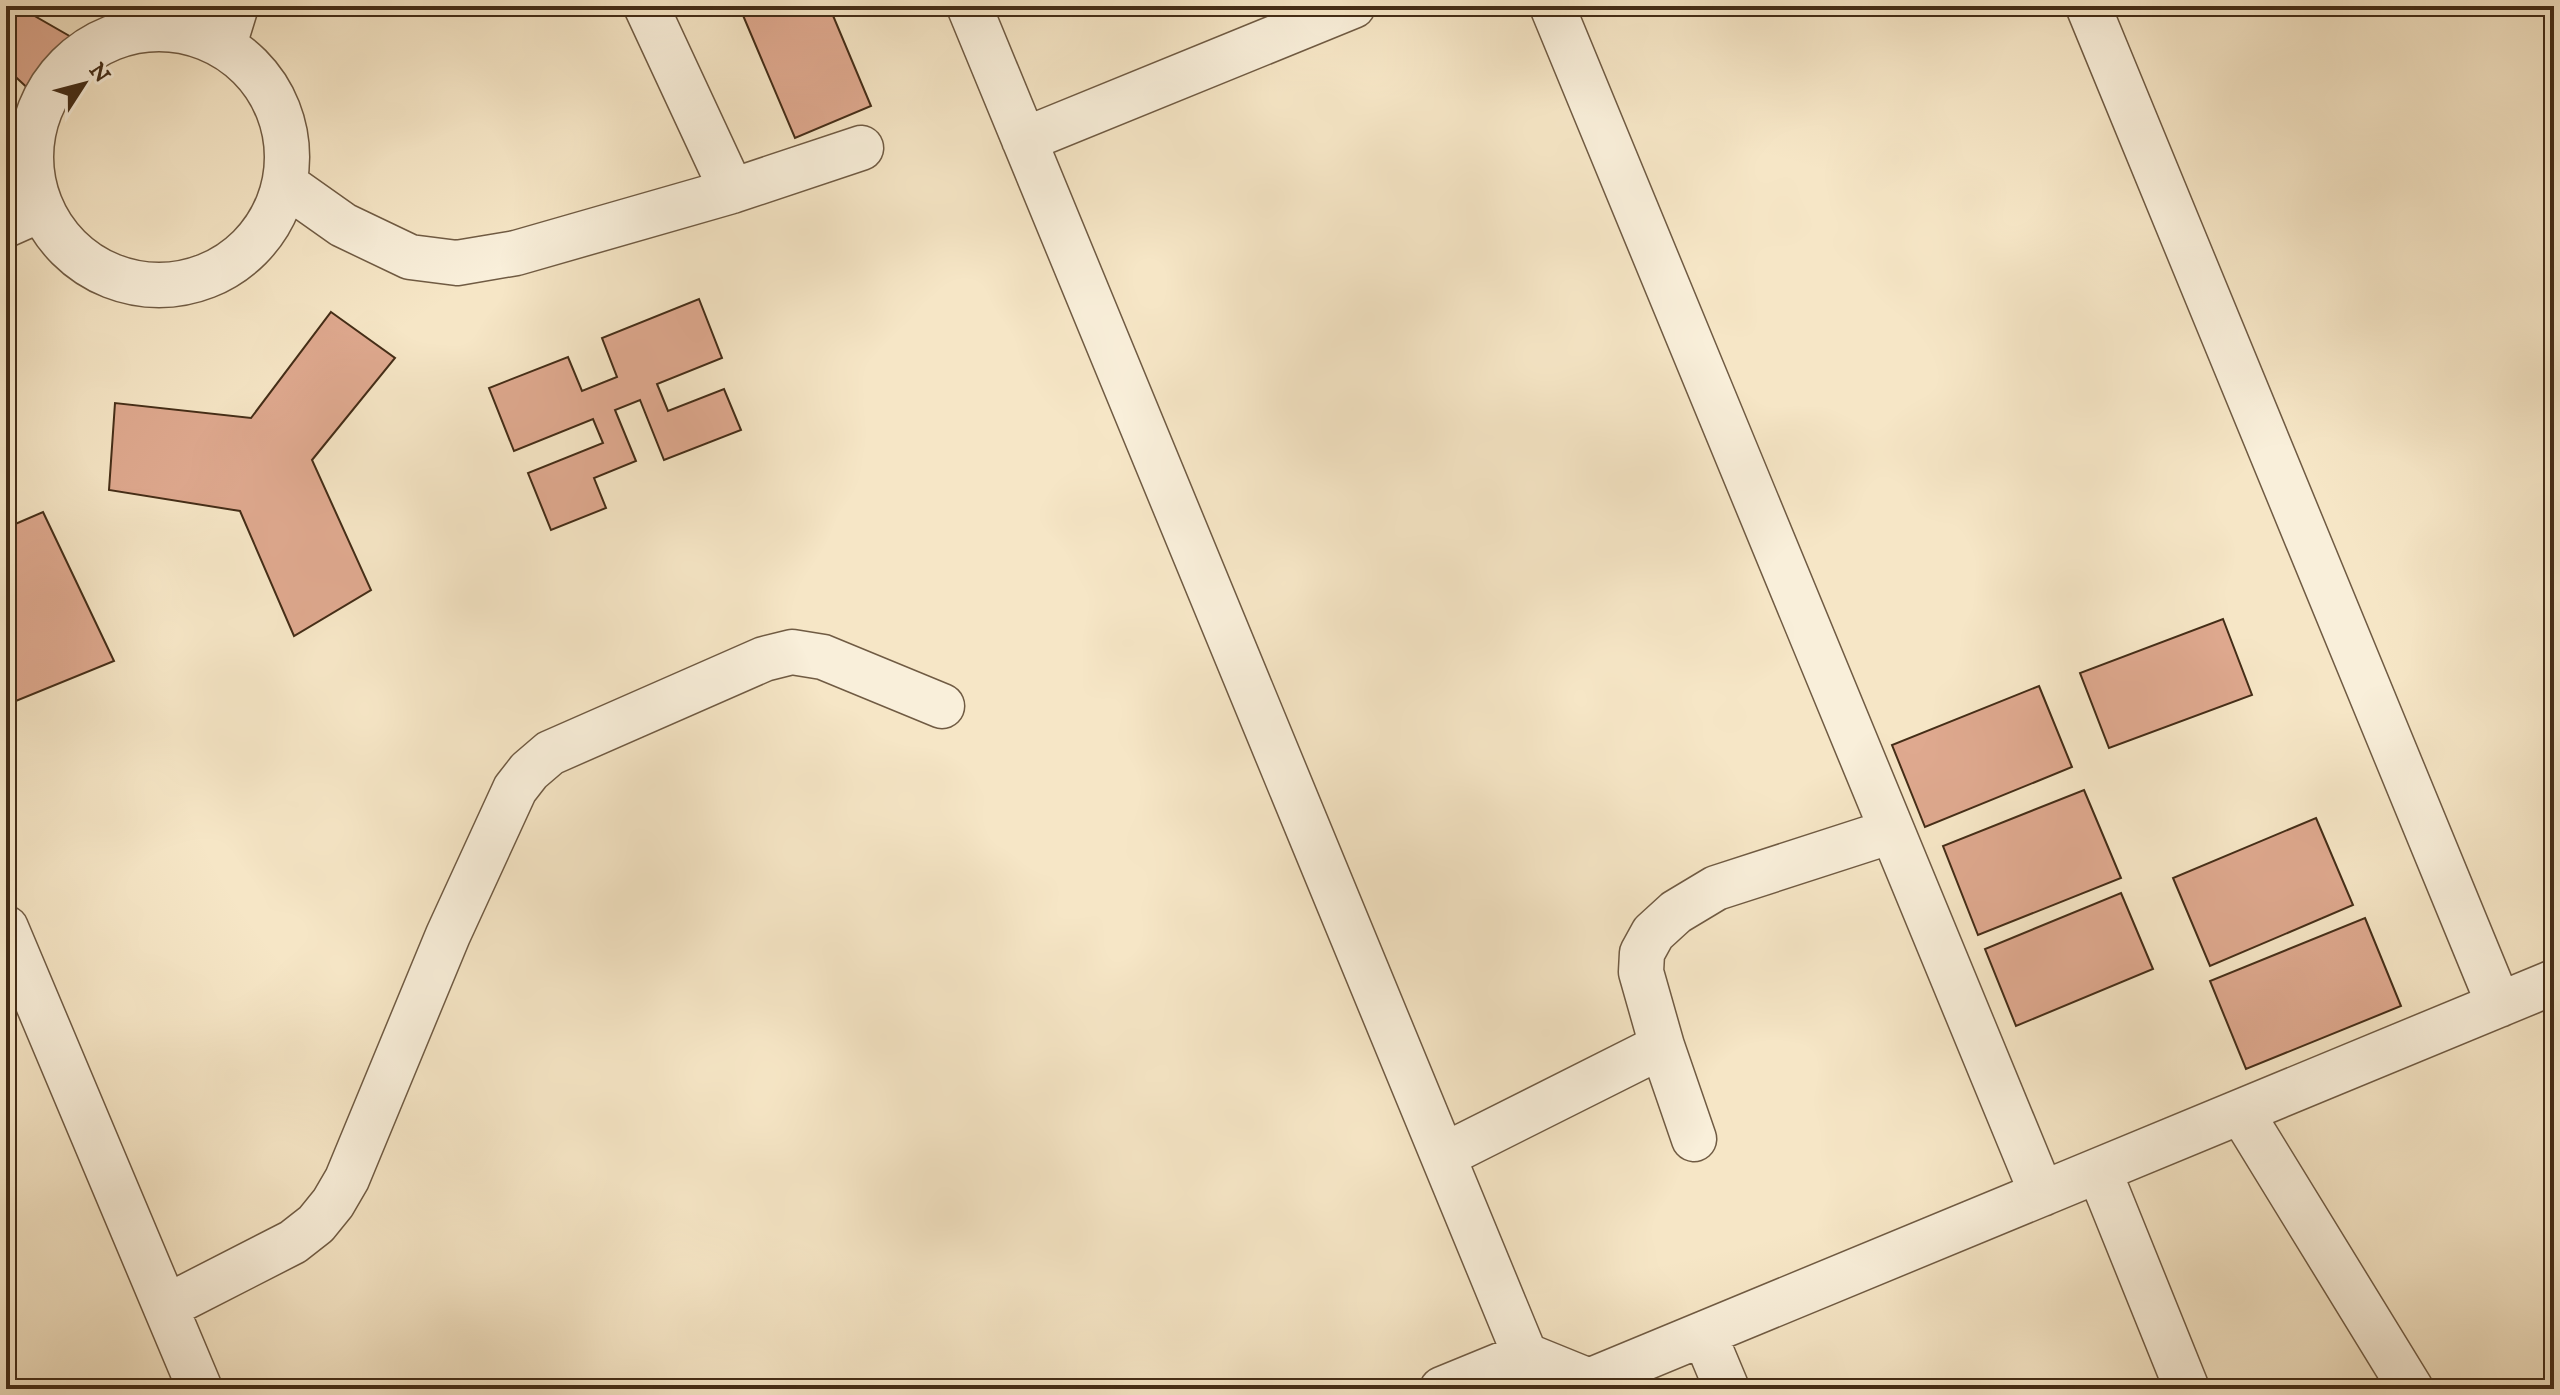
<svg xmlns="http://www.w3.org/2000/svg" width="2560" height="1395" font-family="'IM FELL DW Pica',serif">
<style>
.building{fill:#dfa98f;stroke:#442d17;stroke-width:2}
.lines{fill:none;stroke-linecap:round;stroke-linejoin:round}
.minor-casing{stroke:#705b43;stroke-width:47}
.minor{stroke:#f9efda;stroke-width:44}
</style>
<rect width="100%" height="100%" fill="#f6e6c6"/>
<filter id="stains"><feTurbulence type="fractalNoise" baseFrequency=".0025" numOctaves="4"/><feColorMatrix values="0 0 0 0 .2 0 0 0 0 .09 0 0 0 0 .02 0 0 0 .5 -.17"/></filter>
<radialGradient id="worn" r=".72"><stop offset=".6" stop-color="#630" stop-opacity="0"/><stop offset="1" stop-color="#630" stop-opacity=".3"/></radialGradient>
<path class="building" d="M6 6H41L33 15 73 38 34 94 6 68Z
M739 6H829L871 106 795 138Z
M699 299 722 358 657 384 668 411 724 389 741 430 664 460 640 400 615 410 636 461 594 478 606 508 551 530 528 473 603 443 593 419 514 451 489 388 568 357 582 391 617 377 602 338Z
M331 312 395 358 312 460 371 590 294 636 240 511 109 490 115 403 251 418Z
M43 512 114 661 6 705V528Z
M2223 619 2252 695 2109 748 2080 673Z
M2039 686 2072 767 1925 827 1892 745Z
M2084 790 2121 878 1978 935 1943 846Z
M2316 818 2353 905 2210 966 2173 878Z
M2121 893 2153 969 2016 1026 1985 949Z
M2365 918 2401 1006 2246 1069 2210 981Z"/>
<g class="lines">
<defs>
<path id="minor" d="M646 6 732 191
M969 6 1525 1355
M1552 6 2042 1194
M2088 6 2499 1005
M31 157a128 128 0 1 1 256 0a128 128 0 1 1-256 0Z
M224 45 236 6
M1024 140 1353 6
M285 184 343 225 410 257 457 263 516 253 732 191 861 148
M6 225 42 209
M6 928 200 1389
M2241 1112 2411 1389
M1694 1139 1662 1046 1641 972 1642 953 1653 933 1676 912 1716 888 1892 831
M1443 1156 1662 1046
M2099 1171 2187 1389
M166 1307 293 1242 316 1224 333 1203 347 1179 448 935 515 789 529 771 550 753 764 659 792 652 823 657 942 706
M1704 1334 1727 1389
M1442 1389 1525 1355 1589 1381 2554 982"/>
</defs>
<use href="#minor" class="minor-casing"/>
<use href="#minor" class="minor"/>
</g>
<rect width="2560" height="1395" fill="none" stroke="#f6e6c6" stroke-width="32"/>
<rect x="8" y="8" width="2544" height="1379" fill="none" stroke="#442d17" stroke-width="4"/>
<rect x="16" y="16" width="2528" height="1363" fill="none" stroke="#442d17" stroke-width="2"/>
<g transform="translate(84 84) rotate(54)" stroke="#f9efda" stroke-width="6" paint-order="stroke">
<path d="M0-6L14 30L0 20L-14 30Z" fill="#442d17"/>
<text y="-12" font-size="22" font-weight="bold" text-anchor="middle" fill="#442d17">N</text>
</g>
<rect width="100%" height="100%" filter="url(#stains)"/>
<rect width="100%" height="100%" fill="url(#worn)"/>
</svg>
